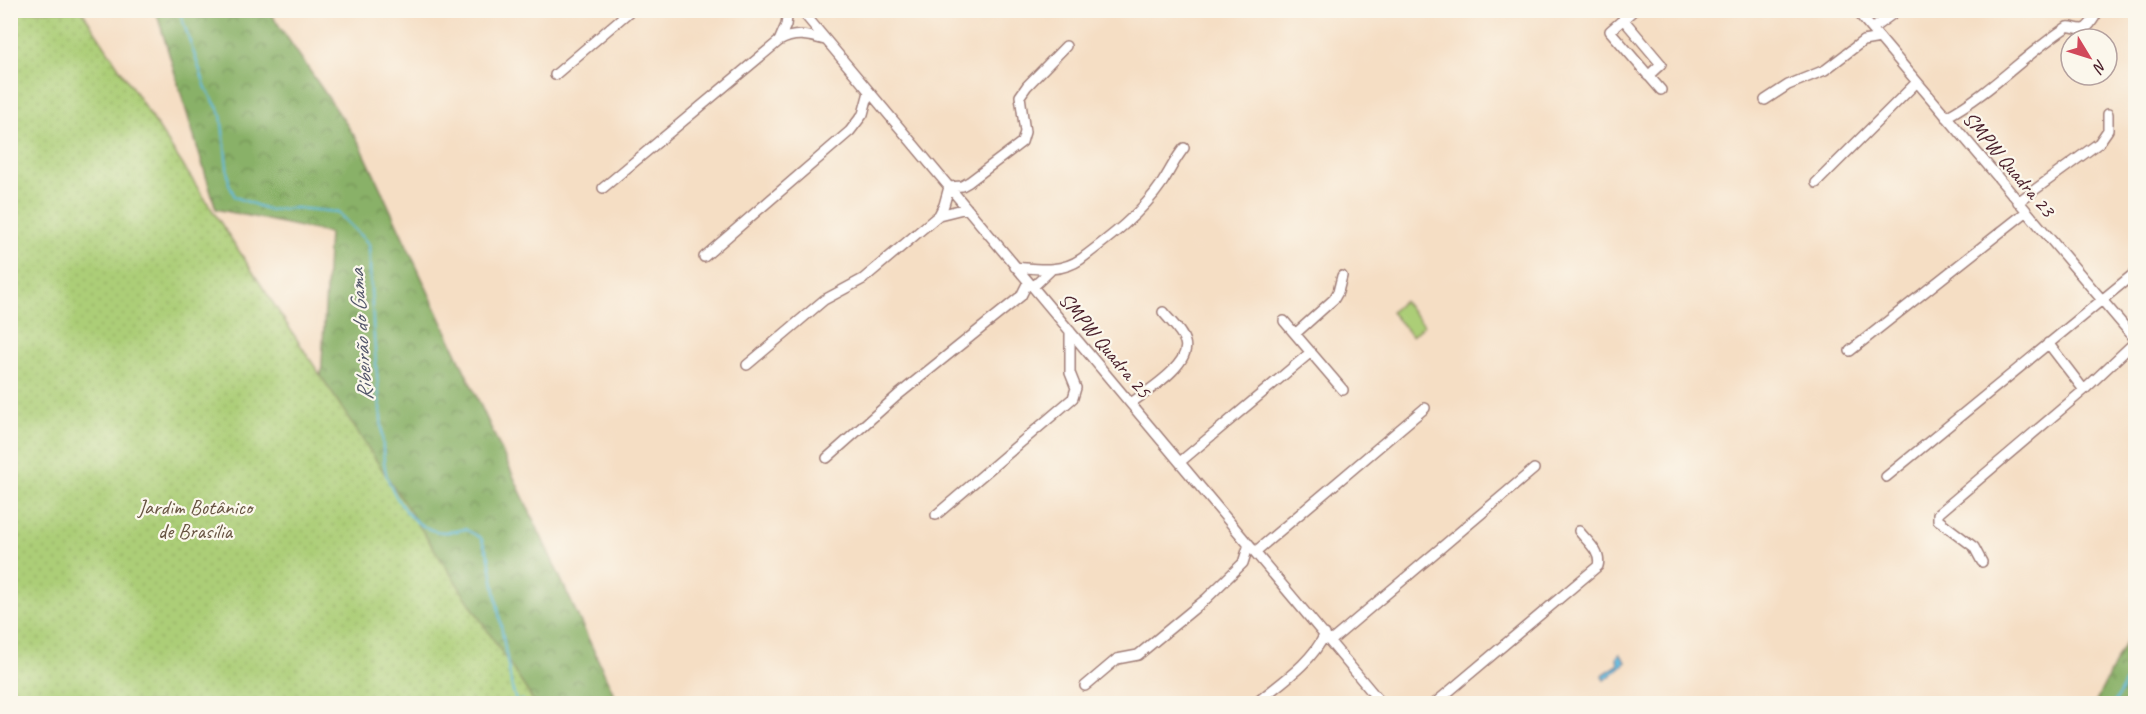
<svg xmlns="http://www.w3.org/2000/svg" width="2146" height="714" font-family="Caveat,sans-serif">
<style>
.forest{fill:url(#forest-crowns);stroke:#6a684a;stroke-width:1.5}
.park{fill:url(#park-dots);stroke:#7b7651;stroke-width:1.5}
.garden{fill:#acce77;stroke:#7b7651;stroke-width:1.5}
.water{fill:#62bbe0;stroke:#566d86;stroke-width:1.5}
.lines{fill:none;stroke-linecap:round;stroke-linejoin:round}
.stream{stroke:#62bbe0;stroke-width:2}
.minor-casing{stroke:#a07e78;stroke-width:12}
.minor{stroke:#fff;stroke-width:9}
.labels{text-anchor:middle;stroke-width:4.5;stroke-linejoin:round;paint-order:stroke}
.street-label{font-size:21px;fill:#4a1f2b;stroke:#fbf7ec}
.park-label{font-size:21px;fill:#675442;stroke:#fbf7ec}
.water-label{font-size:22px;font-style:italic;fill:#52566a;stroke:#fbf7ec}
</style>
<defs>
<pattern id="forest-crowns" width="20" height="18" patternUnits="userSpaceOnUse" patternTransform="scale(1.5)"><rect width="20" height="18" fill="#89b168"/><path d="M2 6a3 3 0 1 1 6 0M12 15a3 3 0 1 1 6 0" fill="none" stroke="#728f56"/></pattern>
<pattern id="park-dots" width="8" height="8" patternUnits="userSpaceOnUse" patternTransform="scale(1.5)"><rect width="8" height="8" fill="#acce77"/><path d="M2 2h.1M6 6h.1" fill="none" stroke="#96b067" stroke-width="1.8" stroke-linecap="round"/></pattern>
</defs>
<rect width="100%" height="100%" fill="#fbf7ec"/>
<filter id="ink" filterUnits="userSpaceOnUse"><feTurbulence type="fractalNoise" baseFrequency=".0167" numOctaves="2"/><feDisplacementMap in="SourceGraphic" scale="12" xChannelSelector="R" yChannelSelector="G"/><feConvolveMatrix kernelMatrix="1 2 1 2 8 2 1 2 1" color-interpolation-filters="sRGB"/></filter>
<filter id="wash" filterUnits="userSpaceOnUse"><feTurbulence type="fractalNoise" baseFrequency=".008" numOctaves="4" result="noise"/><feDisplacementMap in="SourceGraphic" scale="24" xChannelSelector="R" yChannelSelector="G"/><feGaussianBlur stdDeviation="1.35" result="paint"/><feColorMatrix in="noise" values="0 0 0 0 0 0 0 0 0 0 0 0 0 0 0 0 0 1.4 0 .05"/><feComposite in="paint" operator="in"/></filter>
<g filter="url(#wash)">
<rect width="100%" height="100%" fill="#f5dec4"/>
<path class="forest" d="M156 11H269L360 144 618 703H373L320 398 329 233 216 209Z
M2135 623V703H2095Z"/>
<path class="park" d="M10 11H82L535 703H11Z"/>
<path class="garden" d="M1403 301 1424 325 1412 336 1391 312Z"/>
<path class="water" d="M1620 654 1626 662 1605 680 1603 676 1604 674 1618 665 1617 657Z"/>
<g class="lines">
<path class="stream" d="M179 10 206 88 221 114 229 184 235 197 269 210 296 208 337 212 369 244C371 302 375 360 381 418 383 435 382 462 387 477 401 513 424 542 465 529L481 538 489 557 512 688 517 704
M513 704 523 700
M2114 704 2136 662"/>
</g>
</g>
<g filter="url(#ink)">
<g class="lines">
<defs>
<path id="minor" d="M801 10 1382 704
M1634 10 1610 31 1661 90
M1856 10 2136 340
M1623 19 1661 64 1648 76
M1872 29 1898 10
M779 41 786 25 788 10
M555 75 631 10
M1765 100 1788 85 1825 70 1863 41 1880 38
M1946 117C1991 93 2024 55 2067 27 2073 26 2075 29 2082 29 2089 29 2095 16 2099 10
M1816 183 1917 82
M603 188 779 41C795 32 808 35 825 40
M2018 202 2099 143 2108 130V114
M939 215 944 205 949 187 962 186 969 182 1022 142 1025 132 1020 96 1027 86 1066 46
M704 257 850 131 863 114 869 92
M1015 267C1038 269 1061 273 1081 259 1109 238 1142 213 1162 183 1170 171 1175 159 1184 148
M1033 287 1051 270
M1284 321 1343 390
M1295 334 1334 299 1338 292 1342 276
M2048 343 2084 390
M1850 351 2026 212
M747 365 824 300 863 279 939 215 967 208
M1131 403C1147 391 1192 364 1185 342 1182 331 1170 321 1163 312
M827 458 898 395 1021 296 1028 282
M1180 462 1311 352
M1886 477 2136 272
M936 515 1073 398 1076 388 1070 373V331
M1255 552 1425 408
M1982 562 1974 547 1941 522 1938 520V514L2084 390 2136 341
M1331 641 1534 469
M1085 686 1117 659 1138 655 1206 599 1243 563 1249 544
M1255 704C1280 683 1311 664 1325 634
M1434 704 1598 566C1602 553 1587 541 1579 531"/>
</defs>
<use href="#minor" class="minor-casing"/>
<use href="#minor" class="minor"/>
</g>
</g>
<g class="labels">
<g class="street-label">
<text transform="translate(2009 164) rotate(50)" y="7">SMPW Quadra 23</text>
<text transform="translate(1105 345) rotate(50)" y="7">SMPW Quadra 25</text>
</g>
<g class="park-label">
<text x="195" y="514">Jardim Botânico<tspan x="195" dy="24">de Brasília</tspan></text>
</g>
<g class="water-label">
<text transform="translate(360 335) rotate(-94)" y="8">Ribeirão do Gama</text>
</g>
</g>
<rect width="2146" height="714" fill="none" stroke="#fbf7ec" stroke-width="36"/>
<g transform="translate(2089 57) rotate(128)"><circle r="28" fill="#fbf7ec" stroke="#b4a19f" stroke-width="1.5"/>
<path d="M0-4.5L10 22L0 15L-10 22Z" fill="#d1495b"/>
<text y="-9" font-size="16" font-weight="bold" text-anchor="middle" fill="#4a1f2b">N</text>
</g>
</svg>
